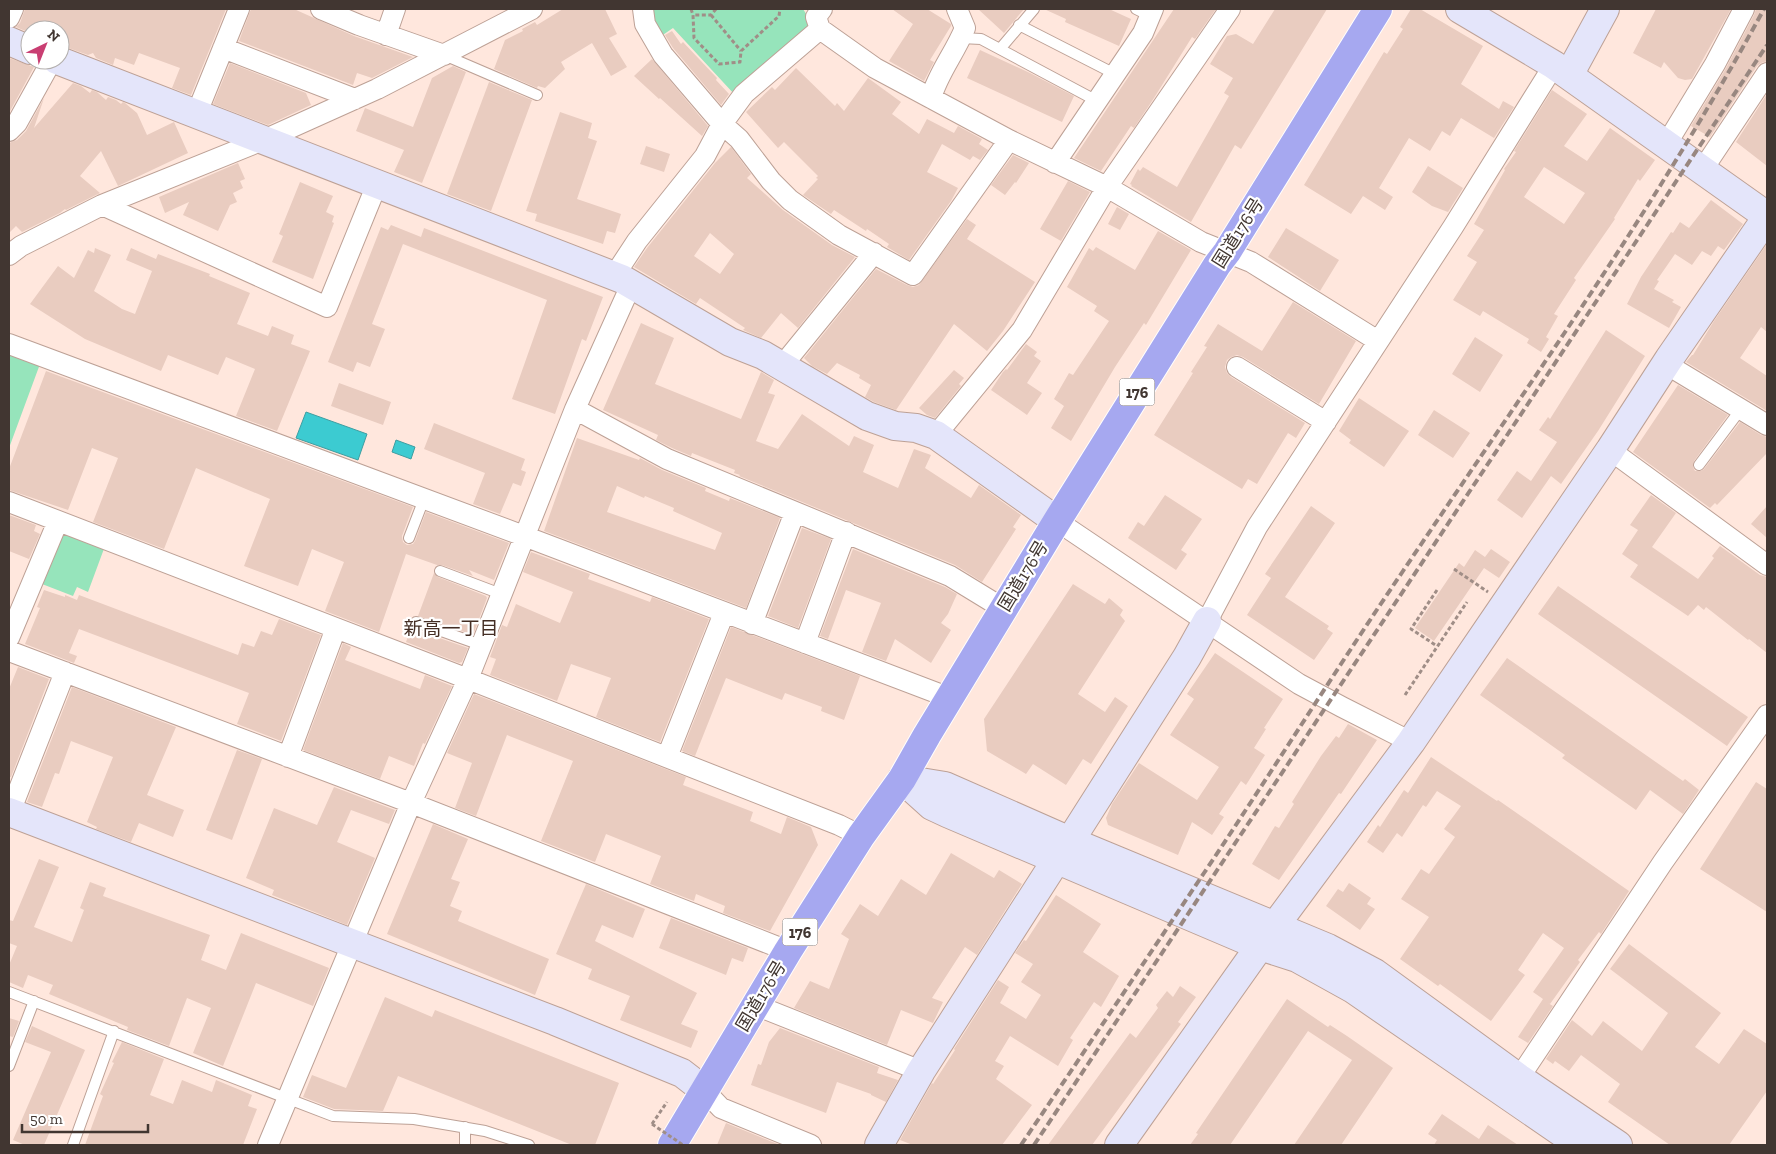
<svg xmlns="http://www.w3.org/2000/svg" width="1776" height="1154" font-family="'Zilla Slab','Noto Sans JP',serif">
<style>
.green{fill:#96e4bb}
.water{fill:#3ccbd1;stroke:#3e9ea1}
.building{fill:#e9ccc0;fill-rule:evenodd}
.lines{fill:none;stroke-linecap:round;stroke-linejoin:round}
.lane-casing{stroke:#bda196;stroke-width:12}
.street-casing{stroke:#bda196;stroke-width:22}
.secondary-casing{stroke:#bda196;stroke-width:30}
.highway-casing{stroke:#fff;stroke-width:30}
.path{stroke:#a08e87;stroke-width:3;stroke-dasharray:4 2.5;stroke-linecap:butt}
.lane{stroke:#fff;stroke-width:10}
.street{stroke:#fff;stroke-width:20}
.secondary{stroke:#e4e5fa;stroke-width:28}
.highway{stroke:#a6a8f0;stroke-width:28}
.rail{stroke:#988780;stroke-width:4;stroke-dasharray:8 4;stroke-linecap:butt}
.path-bridge{stroke:#a08e87;stroke-width:3;stroke-dasharray:4 2.5;stroke-linecap:butt}
.labels{text-anchor:middle;stroke-width:4.5;stroke-linejoin:round;paint-order:stroke}
.shield{fill:#fff;stroke:#7a726f;stroke-width:1}
.shield-label{font-size:16px;font-weight:bold;fill:#413631}
.street-label{font-size:18px;fill:#413631;stroke:#fff}
.neighbourhood-label{font-size:19px;fill:#442e24;stroke:#fff}
</style>
<rect width="100%" height="100%" fill="#ffe7dd"/>
<path class="green" d="M648 9H803L812 23 735 95 673 28 657 39Z
M9 352 40 364 9 448Z
M67 531 105 546 88 592 77 587 73 596 42 584 60 536Z"/>
<path class="water" d="M306 412 367 434 358 460 296 438Z
M396 440 415 447 411 459 392 452Z"/>
<path class="building" d="M25 9H226L191 95 172 88 180 68 139 53 134 65 115 58 113 65 96 58 93 53 88 55 60 45V30H30V33L16 27 20 23Z
M251 9H294L354 36 413 57 372 78 357 73 353 85 239 41Z
M563 9H605L617 34 609 38 627 67 611 76 592 43 561 62 565 69 545 88 538 86 537 88 494 69 505 40 523 31 522 29 535 22 537 25Z
M892 9H927L951 24V26L930 60 934 62 924 81 889 61 913 24Z
M978 9H1024L1004 33Z
M1044 9H1109L1131 19 1119 46 1065 22 1066 19Z
M1174 9H1216L1195 39 1192 37 1154 98 1134 128 1131 126 1101 171 1074 158Z
M1275 9H1327L1241 149 1235 145 1191 222 1131 186 1132 185 1130 184 1138 169 1140 171 1143 167 1177 187 1229 96 1224 93 1233 78 1210 64 1227 36 1236 34 1253 44Z
M1411 9H1420L1483 46 1461 84 1499 109 1503 101 1514 107 1494 138 1461 118 1450 136 1442 131 1430 151 1409 138 1379 188 1393 197 1385 210 1363 196 1351 214 1304 185 1384 52 1387 54 1403 29 1400 27Z
M1656 9H1731L1692 79 1685 80 1678 78 1664 62 1661 68 1633 53Z
M1756 9H1767V61L1761 63 1757 66 1710 137 1691 126 1725 70 1754 15Z
M672 31 681 44 683 42 717 78 716 80 729 94 721 105 673 48 665 35Z
M980 50 1030 73 1074 96 1062 122 967 78Z
M9 58 34 67 9 113Z
M652 59 708 126 702 136 660 98 659 99 634 76Z
M230 63 306 93 311 105 268 125 213 104Z
M453 66 466 72 422 183 394 172 404 150 356 131 365 108 413 127 432 78Z
M796 68 835 106 837 103 844 111 868 78 901 102 892 114 919 134 927 119 954 133 958 126 982 139 979 144 988 150 980 160 973 156 970 160 942 144 927 172 958 188 951 201 909 260 887 247 889 244 867 229 866 231 834 210 831 214 803 195 818 179 816 178 818 176 784 142 778 148 746 112 772 87 775 90Z
M489 82 532 100 491 211 447 194Z
M73 83 81 86 90 93 92 90 97 92 106 100 108 97 116 100 121 104 123 102 125 103 137 113 147 135 174 122 188 153 118 186 101 151 80 176 100 193 66 210 65 209 60 213 22 232 16 226 9 233V143L17 140 26 131 44 98 34 128Z
M1552 90 1587 114 1564 146 1587 161 1610 128 1655 160 1640 181 1638 179 1614 218 1615 219 1574 278 1576 280 1554 314 1558 316 1546 337 1549 339 1541 352 1527 343 1529 339 1483 311 1480 316 1453 300 1477 262 1467 256 1484 230 1474 224 1505 170 1504 169 1516 152 1514 151ZM1544 167 1585 193 1564 224 1524 197Z
M1767 94V166L1736 142Z
M560 112 592 123 588 138 597 141 577 199 621 214 615 233 607 231 603 244 535 221 537 214 526 211Z
M646 146 670 154 664 172 640 164Z
M731 147 751 174 747 178 783 210 832 245 855 257 798 328 781 313 761 338 743 330 745 328 700 298 696 304 634 267 647 248 715 163ZM710 233 734 254 720 274 694 256Z
M1013 155 1029 163 1016 183 1015 182 1005 195 991 185Z
M238 163 245 179 240 181 243 188 233 193 237 202 230 205 218 231 183 215 189 202 165 213 159 197Z
M1428 166 1463 188 1448 212 1432 206 1412 192Z
M1068 181 1090 192 1061 241 1040 229Z
M300 182 333 196 326 212 334 216 332 222 334 223 313 279 272 262 283 236 279 234Z
M1711 200 1743 224 1724 250 1718 246 1711 256 1702 251 1692 265 1675 254 1657 280 1659 281 1654 289 1674 300 1672 302 1681 307 1669 328 1627 304 1641 277 1671 232 1673 233 1680 222 1689 228Z
M1117 207 1129 214 1120 230 1108 224Z
M967 219 976 225 967 239 1035 282 1003 331 987 351 954 324 896 410 874 402 865 397 871 385 859 378 860 375 837 363 827 374 812 366 804 358 876 269 907 285 913 287 919 285Z
M391 225 421 237 424 228 603 297 586 341 582 339 555 414 512 399 547 300 403 244 372 324 385 329 370 367 357 362 353 372 328 362 381 227 388 230Z
M1286 228 1339 260 1320 291 1268 257Z
M1158 231 1191 250 1146 325 1144 323 1115 367 1071 441 1051 428 1064 406 1054 399 1069 373 1073 375 1109 321 1094 311 1097 306 1067 287 1089 248 1093 251 1096 247 1135 270Z
M1767 244V332L1761 327 1740 358 1767 376V411L1686 362 1692 355H1693L1714 321Z
M95 248 111 255 94 291 122 309 135 314 152 271 126 260 131 248 156 259 158 254 210 274 209 276 250 293 237 324 268 336 272 326 294 335 291 344 310 351 277 431 236 416 255 369 226 357 218 375 168 355 161 371 85 339 30 304 58 266 74 278 88 250 94 253Z
M1293 302 1356 341 1319 404 1243 357 1237 355 1231 357 1227 360 1225 367 1227 373 1231 377 1305 423 1296 438 1288 433 1257 484 1248 479 1242 489 1154 435 1193 373 1191 372 1207 347 1204 346 1218 324 1262 351Z
M641 323 674 338 655 384 741 419 761 372 774 380 768 393 775 395 756 441 778 449 802 414 849 446 854 436 874 445 863 472 898 488 914 449 931 455 925 468 971 498 979 485 1021 515 1013 527 1016 529 982 582 955 565 739 476 740 475 734 473 735 470 692 453 691 456 672 448 656 440 658 435 603 410Z
M1606 330 1645 356 1598 431 1561 484 1551 476 1522 518 1497 500 1517 471 1531 481 1557 442 1539 430 1548 417 1550 419Z
M1475 337 1503 355 1480 392 1452 374Z
M1026 344 1037 352 1034 356 1041 361 1027 383 1042 393 1027 415 991 390 1003 372 1006 369 1007 370Z
M954 370 964 378 959 384 961 386 935 418 927 415 919 408Z
M46 371 413 507 402 536 403 542 407 545 413 544 415 541 426 512 509 543 494 580 469 570 473 576 442 565H437L406 554 379 632 325 611 344 562 312 549 298 586 244 566 270 499 196 468 164 549 93 522 118 458 92 448 68 510 9 490V469Z
M339 383 391 402 383 425 331 406Z
M1678 385 1728 415 1694 461 1693 467 1695 471H1701L1704 469 1740 422 1761 435 1767 437V453L1717 505 1715 503 1710 508 1633 452Z
M1359 398 1409 431 1384 467 1349 443 1351 440 1339 431Z
M1434 410 1470 433 1453 458 1418 435Z
M434 423 525 459 521 470 526 472 521 486 513 483 500 514 473 504 485 473 424 449Z
M577 438 639 460 640 458 662 470 706 488 705 491 729 501 730 498 780 518 746 608 544 531ZM617 486 644 498 645 496 674 508 673 511 722 533 715 550 607 512Z
M1165 495 1202 519 1181 550 1187 554 1176 570 1128 538 1138 522 1144 526Z
M1651 495 1676 513 1652 547 1698 579 1714 558 1712 556 1720 546 1760 575 1767 577V653L1749 639 1748 640 1706 607 1704 610 1698 605 1688 616 1630 577 1638 565 1622 554 1638 530 1630 525Z
M1311 506 1335 523 1285 597 1329 626 1327 629 1333 633 1314 660 1247 615 1271 578 1265 574Z
M1767 506V538L1751 524Z
M9 515 36 525 34 531 40 534 29 559 9 551Z
M802 528 831 539 798 628 768 616Z
M853 549 945 587 957 594 948 614 941 623 951 630 931 663 895 639 886 661 862 652 881 603 846 590 828 639 820 636Z
M1491 549 1510 562 1499 578 1484 568 1434 641 1415 628 1459 563 1464 567 1475 550 1485 557Z
M531 552 590 574 588 579 650 602 652 597 709 619 660 742 596 717 611 678 571 664 557 701 490 675 496 659 490 657 502 625 507 627 516 604 560 623 573 592 523 572Z
M434 573 438 577 486 596 487 598 473 635 418 616Z
M1073 584 1105 604 1109 598 1123 610 1120 615 1125 621 1078 694 1105 712 1115 697 1128 706 1091 764 1083 759 1066 785 1033 764 1026 774 987 751 984 719Z
M1558 586 1748 717 1727 746 1538 614Z
M44 590 65 597V595L77 600 79 595 238 655 242 643 254 647 261 631 272 635 279 619 321 635 281 741 237 724 249 693 79 629 69 653 77 656 74 663 25 644 40 608 37 607Z
M731 627 860 676 844 720 821 711 822 707 785 693 782 700 726 678 695 756 682 751Z
M411 628 468 648 462 662 459 663 406 642Z
M343 643 351 647 345 660 420 689 425 675 452 686 425 744 423 743 414 766 389 756 380 779 303 750Z
M1215 653 1283 699 1264 728 1266 729 1254 748 1265 755 1246 785 1241 781 1219 814 1224 817 1212 835 1192 822 1178 855 1108 825 1106 818 1112 804 1139 763 1197 800 1219 767 1170 735 1194 699 1187 694Z
M1507 658 1683 781 1685 779 1699 790 1683 814 1650 790 1636 810 1562 758 1565 755 1480 695Z
M18 667 49 679 11 777H9V689Z
M72 687 176 727 147 795 184 810 173 837 139 823 131 842 96 829 97 827 87 822 113 757 71 741 59 774 55 773 42 807 27 802Z
M474 694 686 777 683 785 753 812 750 821 781 834 787 817 811 827 818 845 770 931 723 913 725 906 696 894 694 901 650 884 661 856 606 834 595 862 541 841 573 761 507 735 476 816 455 808 472 763 447 753Z
M1348 724 1377 740 1341 794 1339 793 1279 880 1252 864 1275 826 1279 828 1294 804 1292 802 1321 756 1336 736 1339 738Z
M237 750 262 759 232 840 206 830Z
M1431 757 1497 801 1498 800 1629 891 1601 934 1599 932 1578 960 1580 962 1550 1004 1548 1003 1553 1006 1528 1043 1518 1037 1543 999 1533 992 1564 948 1543 933 1518 970 1525 975 1491 1021 1440 984 1438 986 1400 959 1429 917 1401 899 1421 869 1429 874 1455 837 1444 829 1461 806 1437 791 1426 807 1423 805 1402 837 1397 833 1383 853 1367 842 1378 825 1380 827 1404 790 1408 793Z
M1756 782 1767 789V912L1700 869Z
M334 787 395 810 389 824 351 810 337 842 375 858 347 925 272 895 274 890 246 878 274 808 317 825Z
M433 824 468 839 451 879 460 882 450 906 462 911 458 921 549 959 535 995 387 934Z
M951 853 994 878 999 870 1022 884 977 955 965 947 932 998 943 1002 933 1023 901 1010 887 1045 794 1008 810 981 829 989 849 939 841 934 860 904 878 916 901 879 926 895Z
M39 859 59 867 34 927 72 942 84 910 80 908 90 882 106 888 103 896 210 935 201 960 226 970 241 933 329 968 313 1006 256 983 223 1066 193 1053 211 1008 187 998 169 1046 127 1030 128 1027 49 994 53 985 28 975 23 988 9 982V965L17 946 9 943V920L13 921Z
M1349 883 1371 898 1367 904 1375 909 1360 930 1326 906 1338 889 1343 892Z
M586 884 645 909 633 938 602 925 595 941 697 993 681 1024 698 1031 691 1048 620 1020 630 996 588 979 592 969 556 954Z
M1056 895 1101 924 1083 952 1119 976 1101 1007 1094 1002 1070 1038 1073 1040 1058 1066 1010 1036 995 1061 1004 1066 996 1079 1032 1105 1002 1145H913L900 1140 932 1083 933 1084 955 1050 954 1049 998 980 1009 987 1000 1003 1026 1019 1041 995 1021 982 1033 964 1015 953 1024 940 1026 941Z
M671 918 748 948 743 962 732 958 726 975 659 948Z
M1629 944 1721 1013 1695 1047 1719 1064 1744 1029 1767 1044V1091L1729 1145H1670L1608 1102 1620 1084 1581 1055 1569 1071 1555 1061 1553 1064 1546 1059 1572 1020 1592 1036 1603 1021 1642 1051 1668 1013 1610 969Z
M1180 986 1196 997 1178 1022 1181 1024 1092 1145H1048L1130 1033 1136 1038 1158 1008 1156 1005 1167 991 1173 997Z
M385 997 432 1017 435 1010 619 1083 595 1145H572L398 1076 383 1111 334 1109 303 1097 312 1075 346 1088Z
M1287 999 1328 1027 1330 1025 1347 1036 1393 1068 1341 1145H1294L1352 1060 1308 1031 1230 1145H1190L1198 1134 1196 1133Z
M9 1018 19 1021 13 1037 9 1036Z
M32 1026 85 1050 44 1145H25L13 1140 51 1052 25 1042Z
M780 1028 879 1067 877 1073 898 1080 886 1102 871 1095V1094L837 1082 826 1113 751 1085 758 1064 761 1065 769 1042Z
M122 1042 164 1059 150 1095 173 1104 182 1080 212 1092 216 1080 252 1095 248 1106 257 1109 243 1145H85L103 1096 100 1094 114 1063 112 1062Z
M1442 1114 1479 1139 1488 1125 1518 1145H1434L1437 1140 1428 1134Z
M726 1123 780 1145H717Z"/>
<g class="lines">
<defs>
<path id="lane" d="M1136 9 1150 16
M1019 25 1115 74
M961 38 981 39 1097 101
M1000 49 1034 9
M444 55 537 95
M1699 465 1741 409
M409 538 424 499
M440 571 501 594
M416 622 481 645
M9 992 333 1116 414 1119 485 1131 529 1145
M9 1066 34 1001
M73 1145 114 1031
M465 1145V1127"/>
<path id="street" d="M321 9 359 25 444 55
M643 9 645 24 663 55 722 124 739 139 771 181 790 200 839 235 913 275 1009 140
M822 9 816 17 820 29 875 68 1009 140 1107 187 1201 242 1251 262 1378 341
M9 18 13 9
M386 35 395 9
M223 48 355 99
M931 98C938 73 955 53 965 28L957 9
M196 115 239 9
M9 131 17 123 52 60
M1667 143 1715 64 1744 9
M1055 163 1143 33 1153 9
M1703 169 1767 73
M102 205 327 307 377 184
M9 255 21 246 102 205 268 138 377 89 532 9
M614 276 637 241 705 156 722 124 744 94 820 29
M9 344 524 536 950 698
M1666 364 1767 425
M782 366 874 253
M1237 367 1326 422
M575 409 667 459 950 576 1004 609
M936 435 1022 330 1107 187 1230 9
M1610 450 1767 565
M9 502 468 679 839 825 861 836
M1057 521 1299 684 1342 707 1411 742
M1207 621 1257 527 1453 227 1554 65
M752 624 795 512
M9 638 58 521
M805 643 846 532
M9 651 411 803 788 951
M288 757 336 628
M667 757 724 613
M10 812 65 672
M755 1005 921 1071
M1519 1078 1663 862 1767 715
M704 1090 721 1108 811 1145
M268 1145 411 803 468 679 575 409 631 285"/>
<path id="secondary" d="M1460 9 1554 65 1767 216
M9 41 30 50
M57 60 622 279 730 342 763 355 867 416 895 426 916 428 936 435 1057 521
M1569 75 1605 9
M902 779 945 786 1070 841 1328 948 1375 973 1519 1078 1618 1145
M902 779 932 806 947 813 1260 946 1297 958 1353 989 1580 1145
M9 812 555 1021 682 1073 704 1090
M1070 841 1187 657 1207 621
M879 1145 921 1071 1057 859
M1119 1145 1260 946 1411 742 1610 450 1669 359 1767 217"/>
<path id="highway" d="M672 1145 788 951 861 836 902 779 927 735 1057 521 1217 265 1227 252 1378 9"/>
</defs>
<use href="#lane" class="lane-casing"/>
<use href="#street" class="street-casing"/>
<use href="#secondary" class="secondary-casing"/>
<use href="#highway" class="highway-casing"/>
<path class="path" d="M691 9 693 15
M716 9 711 15H693L694 38 719 64 740 62 741 51 779 16 780 9
M711 15 741 51
M1454 569 1488 592
M1437 590 1411 629 1437 646
M1405 695 1467 602
M652 1124 667 1102"/>
<use href="#lane" class="lane"/>
<use href="#street" class="street"/>
<use href="#secondary" class="secondary"/>
<use href="#highway" class="highway"/>
<path class="rail" d="M1021 1145C1082 1055 1143 964 1204 873 1271 773 1335 671 1403 571 1527 387 1658 204 1764 9
M1034 1145 1767 45"/>
<path class="path-bridge" d="M652 1124 683 1145"/>
</g>
<g class="labels">
<g class="shield">
<rect x="1119.5" y="378.5" width="35" height="27" rx="4"/>
<rect x="782.5" y="918.5" width="35" height="27" rx="4"/>
</g>
<g class="shield-label">
<text x="1137" y="398">176</text>
<text x="800" y="938">176</text>
</g>
<g class="street-label">
<text transform="translate(1238 233) rotate(-58)" y="6">国道176号</text>
<text transform="translate(1023 576) rotate(-59)" y="6">国道176号</text>
<text transform="translate(761 996) rotate(-59)" y="6">国道176号</text>
</g>
<g class="neighbourhood-label">
<text x="451" y="635">新高一丁目</text>
</g>
</g>
<rect width="1776" height="1154" fill="none" stroke="#413631" stroke-width="20"/>
<g transform="translate(45 45) rotate(43)"><circle r="24" fill="#ffffff" stroke="#b3afad"/>
<path d="M0-4L9 19L0 12L-9 19Z" fill="#c93e72"/>
<text y="-8" font-size="14" font-weight="bold" text-anchor="middle" fill="#413631">N</text>
</g>
<path d="M22 1124v8h126v-8" fill="none" stroke="#413631" stroke-width="2.5"/>
<text x="30" y="1124" font-size="15" fill="#413631" stroke="#ffffff" stroke-width="4" paint-order="stroke">50 m</text>
</svg>
